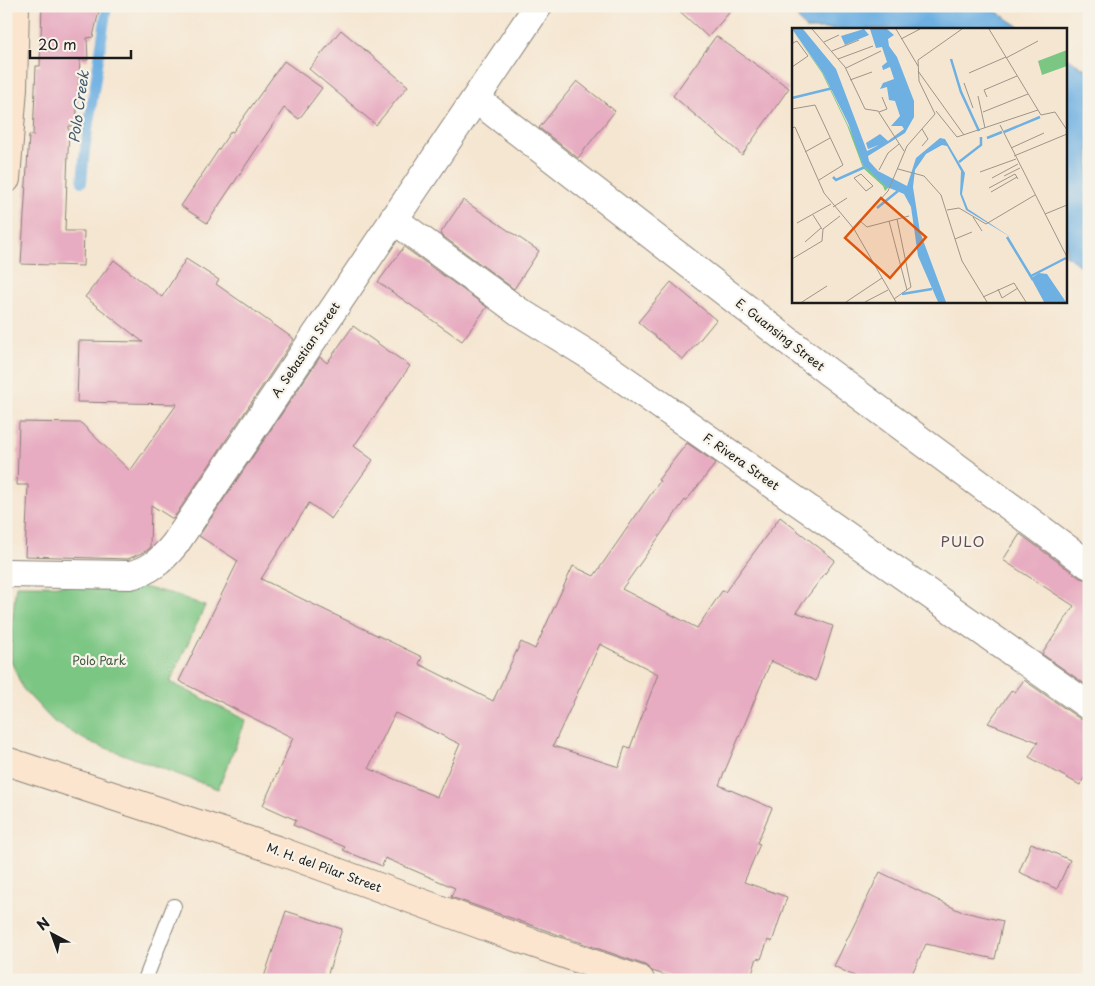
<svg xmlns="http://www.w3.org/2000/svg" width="1095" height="986" font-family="'Playpen Sans',sans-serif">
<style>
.green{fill:#7cc683;stroke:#4c7150}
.water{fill:#6eb0e2;stroke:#45667f}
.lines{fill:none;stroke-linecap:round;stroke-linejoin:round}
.stream{stroke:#6eb0e2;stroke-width:10}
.building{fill:#e7acc1;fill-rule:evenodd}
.service-casing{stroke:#888176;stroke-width:16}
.minor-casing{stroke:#888176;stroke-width:30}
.secondary-casing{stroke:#888176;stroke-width:30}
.service{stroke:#fff;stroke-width:14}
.minor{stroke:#fff;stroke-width:28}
.secondary{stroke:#fce5cf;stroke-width:28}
.labels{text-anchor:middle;stroke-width:4.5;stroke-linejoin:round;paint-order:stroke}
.street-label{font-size:12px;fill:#1c1c1c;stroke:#f7f3e8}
.park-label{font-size:12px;fill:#3e5840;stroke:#f7f3e8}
.water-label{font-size:14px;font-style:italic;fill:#3d576b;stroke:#f7f3e8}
.quarter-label{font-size:15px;letter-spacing:1px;fill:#634e56;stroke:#f7f3e8}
.inset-river{fill:none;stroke:#6eb0e2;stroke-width:2.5}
.inset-road{fill:none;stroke:#9e9589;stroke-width:1}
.view{fill:#de560d;fill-opacity:0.15;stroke:#de560d;stroke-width:2.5}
.inset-edge{fill:none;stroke:#1c1c1c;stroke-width:2.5}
</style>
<rect width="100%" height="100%" fill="#f7f3e8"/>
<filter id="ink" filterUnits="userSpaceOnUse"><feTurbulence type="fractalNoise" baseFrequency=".02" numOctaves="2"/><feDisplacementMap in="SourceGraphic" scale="10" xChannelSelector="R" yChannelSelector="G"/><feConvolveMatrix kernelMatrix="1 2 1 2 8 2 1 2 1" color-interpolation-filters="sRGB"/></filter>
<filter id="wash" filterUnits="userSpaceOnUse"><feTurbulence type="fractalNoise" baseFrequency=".0096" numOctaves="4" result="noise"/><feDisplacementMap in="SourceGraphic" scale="20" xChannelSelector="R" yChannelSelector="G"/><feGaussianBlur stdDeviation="1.12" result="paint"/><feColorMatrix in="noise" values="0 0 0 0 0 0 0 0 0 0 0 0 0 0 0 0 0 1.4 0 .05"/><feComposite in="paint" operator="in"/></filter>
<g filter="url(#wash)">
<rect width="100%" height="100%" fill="#f5e6d1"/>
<path class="green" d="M16 585 137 586 174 594 205 606 170 682 246 720 218 789 87 741 53 721 23 689 11 661 12 623Z"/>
<path class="water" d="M788 6H988L1023 29H806Z
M1066 57 1089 71V273L1066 255Z"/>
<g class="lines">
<path class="stream" d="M82 182 85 149 107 6"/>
</g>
<g id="blocks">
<path class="building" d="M42 6H100L93 37 87 38 88 60H80L76 126H69L65 231H84L83 266 21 264 29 135 33 136 36 66H40Z
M674 6H735L708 37Z
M341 30 408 86 376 125 309 69Z
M716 36 789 88 742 155 673 96Z
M284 61 322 88 299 119 284 108 207 223 181 206 231 131 233 132Z
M577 81 615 111 578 158 539 128Z
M463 200 539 251 514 289 440 234Z
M404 247 487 307 462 341 378 282Z
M186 259 219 280 216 284 294 339 173 519 151 505 150 548 146 551 128 559 25 556 28 485H17L19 422 81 423 130 471 177 404 77 402 79 341 143 342 85 297 114 260 162 297Z
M671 282 716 320 683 360 638 322Z
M353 326 410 366 354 446 373 460 331 519 309 503 261 579 422 657 419 664 493 701 521 642 535 649 573 566 594 576 660 481 658 480 687 443 716 463 686 501 685 500 622 589 697 628 722 591 725 592 780 517 835 560 796 612 833 626 816 681 771 661 719 785 772 808 757 843 760 844 744 882 787 897 772 942 768 940 761 959 757 958 750 980H681L652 971 645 965 451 897 455 888 385 858 382 866 343 850 345 847 293 825 296 820 263 805 293 738 179 681 238 561 199 536 320 357 327 363ZM600 644 658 674 630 748 625 746 619 767 553 746ZM395 713 460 744 437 797 370 769 369 767Z
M1020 534 1080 578 1089 580V687L1042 654 1074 606 1003 560Z
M1024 680 1080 719 1089 721V769L1080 785 1029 757 1038 742 988 723 1012 690 1015 692Z
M1031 843 1070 860 1057 889 1019 872Z
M880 872 960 911 1003 921 995 959 926 944 909 980H862L834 966Z
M286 911 342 929 326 980H263Z"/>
</g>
</g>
<g filter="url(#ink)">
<use href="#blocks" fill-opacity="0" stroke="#888176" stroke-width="1"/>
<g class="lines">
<defs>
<path id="service" d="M145 980 174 906"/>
<path id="minor" d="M476 99 827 371 1089 565
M393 219 518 311 589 355 1089 706
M6 573 130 575C150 571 162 560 175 544L538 6"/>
<path id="secondary" d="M6 179 13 88 15 6
M6 761 277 850 501 932 640 980"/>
</defs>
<use href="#service" class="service-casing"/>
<use href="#minor" class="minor-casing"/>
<use href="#secondary" class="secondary-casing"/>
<use href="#service" class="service"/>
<use href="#minor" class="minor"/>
<use href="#secondary" class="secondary"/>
</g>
</g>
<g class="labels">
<g class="street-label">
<text transform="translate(780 335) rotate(38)" y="4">E. Guansing Street</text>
<text transform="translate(306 350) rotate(-56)" y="4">A. Sebastian Street</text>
<text transform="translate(741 462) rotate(35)" y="4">F. Rivera Street</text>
<text transform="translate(324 868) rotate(20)" y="4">M. H. del Pilar Street</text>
</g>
<g class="park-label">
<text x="99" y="665">Polo Park</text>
</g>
<g class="water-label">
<text transform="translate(79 107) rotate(-82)" y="5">Polo Creek</text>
</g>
<g class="quarter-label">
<text x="963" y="547">PULO</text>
</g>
</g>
<g transform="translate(792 28)">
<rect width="275" height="275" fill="#f5e6d1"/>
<path d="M0 2 31 45 64 114 71 137 97 159 93 163 91 158 71 140 55 97 30 45ZM275 22V38L250 47 246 33Z" fill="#7cc683"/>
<path d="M0 1H11L44 41 75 123 87 117 76 121 74 115 88 106 96 113 112 101 110 98H99L108 88 103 73 97 72 95 59 88 61 91 55 102 51 98 39 91 42 90 38 95 34 90 19 84 20 78 1H95L102 7 96 11 97 18 105 29 122 73V89L113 105 76 128 77 133 86 143 115 158 124 130 148 110 153 111 173 145 170 166 176 181 220 210 174 182 168 166 169 143 155 118 150 117 134 126 123 142 121 159 128 204 154 274H146L126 228 119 179 112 166 95 159 71 137 56 95 31 45ZM72 1 77 7 53 17 49 8ZM247 245 255 246 274 274H252L239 250Z" fill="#6eb0e2"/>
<path class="inset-river" d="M159 31 169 64 187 103M0 70 41 60M212 104 248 89M195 110 210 104M167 134 189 117V109M41 149 44 152 73 139M85 180 106 163M215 209 241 252M239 248 274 230M110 266 140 261"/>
<path class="inset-road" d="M20 1 53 39 73 81 86 83 112 123M104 1 126 38M197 1 249 87 263 84 275 102M109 11 128 1M32 14 47 7M40 23 67 12M214 30 246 13M46 31 81 18M0 39 16 28 5 13 1 15M54 40 89 23M126 43 172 107M177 45 214 29M58 52 80 44M172 55 181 80M186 68 193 100M195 69 192 62 225 48M0 81 23 77 51 137 27 152M144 83 165 109 246 82M87 84 95 81 90 69M191 84 236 66M208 97 275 229M0 100 3 99 32 165 62 201 104 274M130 101 136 111 130 118M219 120 252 105M13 124 38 110M222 128 275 106M106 141 132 148 149 167 170 233 195 274M87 142 96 125 107 116M188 144 224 131M69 146 81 158 74 163 62 150ZM212 148 228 140M200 150 226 136M197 160 223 146 226 151M199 164 225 149M41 179 55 170M155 182 167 180 194 196 243 167M253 186 275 177M21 187 30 201M181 189 190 203M68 193 75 199 117 188M97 193 115 262M5 195 39 176M62 201 96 163 115 118 143 86 127 53 126 32 170 1M163 211 180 204M13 214 29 200M0 231 30 213 31 201 48 188M206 261 210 270 226 260M191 269 222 255 234 274M102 271 119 259 105 191M10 274 35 258M54 274 90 250M73 274 96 262"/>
<path class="view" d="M89 170 134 209 98 250 53 210Z"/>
<rect width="275" height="275" class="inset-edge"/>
</g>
<rect width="1095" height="986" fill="none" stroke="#f7f3e8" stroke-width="25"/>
<g transform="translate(52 934) rotate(319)" stroke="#f7f3e8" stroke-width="4" paint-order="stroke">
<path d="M0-4L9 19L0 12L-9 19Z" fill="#1c1c1c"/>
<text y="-8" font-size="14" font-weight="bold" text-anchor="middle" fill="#1c1c1c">N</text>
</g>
<path d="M30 50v8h101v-8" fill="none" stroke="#1c1c1c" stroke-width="2.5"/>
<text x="38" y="50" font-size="15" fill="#1c1c1c" stroke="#f7f3e8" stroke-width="4" paint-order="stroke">20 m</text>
</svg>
